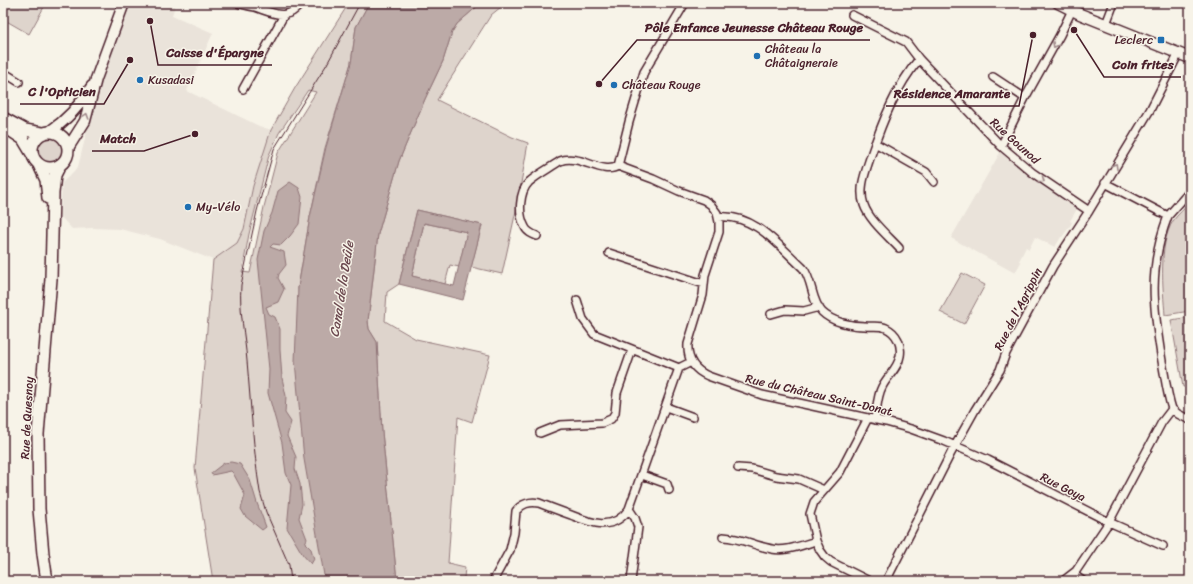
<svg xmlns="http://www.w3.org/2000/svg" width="1193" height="584" font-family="Sriracha,sans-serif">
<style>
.built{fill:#eae3da}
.green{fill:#ded4cc;stroke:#947a7c;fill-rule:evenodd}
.water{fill:#bcaaa7;stroke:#8e7275;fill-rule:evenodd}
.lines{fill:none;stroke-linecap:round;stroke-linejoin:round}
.street-casing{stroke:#4a1f2b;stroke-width:10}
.secondary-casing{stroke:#4a1f2b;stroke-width:13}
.primary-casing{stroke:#4a1f2b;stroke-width:14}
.street{stroke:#f7f3e8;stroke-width:7}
.secondary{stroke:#f7f3e8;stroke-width:10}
.primary{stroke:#f7f3e8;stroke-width:11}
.tram{stroke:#4a1f2b;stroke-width:1}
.oneway{stroke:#a0898a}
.poi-dot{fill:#1f6fb2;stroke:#f7f3e8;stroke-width:1.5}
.labels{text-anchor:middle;stroke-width:3;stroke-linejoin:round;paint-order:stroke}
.poi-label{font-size:12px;fill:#4a1f2b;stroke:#f7f3e8;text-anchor:start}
.street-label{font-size:12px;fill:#4a1f2b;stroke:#f7f3e8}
.water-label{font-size:13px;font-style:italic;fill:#6c4950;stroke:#f7f3e8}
.leader{fill:none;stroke:#4a1f2b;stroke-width:1.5}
.callout-dot{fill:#4a1f2b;stroke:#f7f3e8;stroke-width:1.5}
.callout-label{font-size:13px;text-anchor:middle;font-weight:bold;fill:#4a1f2b;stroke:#f7f3e8;stroke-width:3;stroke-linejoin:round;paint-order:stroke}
</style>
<rect width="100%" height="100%" fill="#f7f3e8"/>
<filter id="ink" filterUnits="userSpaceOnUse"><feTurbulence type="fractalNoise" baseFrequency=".025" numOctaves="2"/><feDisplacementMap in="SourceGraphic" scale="8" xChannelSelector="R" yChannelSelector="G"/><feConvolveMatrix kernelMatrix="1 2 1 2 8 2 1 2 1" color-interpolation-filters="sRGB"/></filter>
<g filter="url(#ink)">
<path class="built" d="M130 3H176L172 15 213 33 187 91 259 126 271 130 253 186 244 229 237 243 213 260 160 239 120 229 92 228 72 229 60 216 62 183 78 167 99 82Z
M1001 151 1029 175 1077 209 1070 221 1072 222 1070 226 1062 237H1061L1055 247 1035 237 1029 249 1026 247 1019 261 1021 262 1015 273 951 238Z"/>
<path class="green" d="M3 3H38L44 7 29 34 3 19Z
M349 3H369L356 27 351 63 325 148 310 217 298 288 325 581H213L195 468 213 260 237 243 244 229 253 186 271 130 295 88ZM308 90 316 92 278 153 264 207 250 273 242 272 249 234 269 155 279 133Z
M481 3H506L491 15 437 100 512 137 528 143 517 206 502 274 471 267 482 225 417 210 399 284 387 292 385 321 416 339 490 355 472 422 458 417 448 563 465 567 464 578 449 581H397L382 432 377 342 369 329 368 321 378 234 399 161 425 99 443 61 452 32 457 24Z
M37 150a13 13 0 1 1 26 0a13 13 0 1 1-26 0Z
M1190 203V311L1165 315C1163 288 1158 245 1173 221 1178 214 1184 209 1190 203Z
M424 223 467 232 459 267 450 265 445 284 412 276Z
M962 273 985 285 964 324 940 312Z
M1190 317V386L1183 387 1171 320Z"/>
<path class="water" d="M369 3H481L457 24 452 32 443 61 425 99 399 161 378 234 368 321 369 329 377 342 382 432 397 581H325L304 459 295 361 298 288 310 217 326 147 351 63 356 27Z
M290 182 299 188 302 197 299 224 290 236 281 245 273 244 270 247 284 252 286 265 279 274 278 278 284 289 278 302 266 307 269 314 275 317 280 329V350L282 378 286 396 285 413 291 422 287 436 296 457 295 469 300 484 302 504 299 518 307 539 305 543 311 549 314 559 311 564 303 555 287 528 291 485 286 473 282 443 268 393 269 369 258 260 264 231 272 213 278 191Z
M417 210 482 225 463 300 399 284ZM424 223 467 232 454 286 412 276Z
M231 462 240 464 250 480 257 503 266 527 262 530 245 516 241 509 245 495 233 473 231 471 212 475 211 473 224 463Z"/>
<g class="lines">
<defs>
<path id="street" d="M237 3C243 5 249 6 255 7 273 13 288 22 301 3
M852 15 906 42 919 59 1001 146 1033 173 1089 211
M1106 24 1114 3
M3 72 19 82
M993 77 1025 98
M243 89 284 15
M875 143 926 172 934 182
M1001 146 1025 98 1060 35 1072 10
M618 166 653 179 679 191 704 200 711 205 717 213 719 222V232L705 275 703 295 688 344C687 359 694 370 708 376L762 395 886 422 911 429 944 441 988 460 1109 522 1163 546
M618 166 629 122 644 72 685 3
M1168 216 1190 191
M718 217C754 213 779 246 803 268 813 281 811 301 822 312 832 322 851 326 865 326 872 327 880 325 886 328 897 333 902 345 900 356 898 369 887 376 882 387 877 396 877 409 875 420
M537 236C532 234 527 232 525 227 518 215 519 192 529 182 538 174 550 168 560 161 580 153 602 176 618 166
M899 248C888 236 869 220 864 205 858 188 866 171 871 155 883 120 896 87 919 59
M609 253 704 284
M577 300 583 319 594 334 679 368 691 362
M771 314 785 310 804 311 819 307
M666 407 693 417
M1172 409 1178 414 1190 420
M868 418 840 472 814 502 810 514 816 541 820 550 825 557 831 562 869 581
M540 433 560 425 602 423 611 419 615 413 617 393 632 350
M738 468 752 469 776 476 799 479 824 490
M642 475 667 484 669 490
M629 509 635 518 638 527 631 581
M723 537C742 538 755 546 772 549 786 552 802 545 816 541
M1073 574 1083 581
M493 581 510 550 514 533 516 511C521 504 530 501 539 503 549 507 560 511 571 515 591 523 613 532 629 509L679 368
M886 581 951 453 975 410 1000 370 1006 353 1053 266 1089 211 1150 110 1179 53
M1063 581 1076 571 1109 522 1162 422 1172 409C1167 394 1165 377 1162 361 1153 307 1148 268 1168 216L1105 183"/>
<path id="secondary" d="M1058 3 1080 14 1190 58
M49 132C67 120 81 104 92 86
M68 148 85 121 96 79 124 3"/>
<path id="primary" d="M3 118 25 130 42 133
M5 127 23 139 32 154
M32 150a18 18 0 1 1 36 0a18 18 0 1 1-36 0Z
M39 165 46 180 48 198
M47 581 43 554 39 509 38 434 51 279 53 193 55 175 60 165"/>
</defs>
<use href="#street" class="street-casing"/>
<use href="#secondary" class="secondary-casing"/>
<use href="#primary" class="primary-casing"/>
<use href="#street" class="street"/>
<use href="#secondary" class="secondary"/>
<use href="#primary" class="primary"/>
<path class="tram" d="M291 581 289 565 266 512 260 492C253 449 251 405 247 361 245 336 239 311 241 285L257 211 274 149 327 64 360 3"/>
</g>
<defs><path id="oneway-chevron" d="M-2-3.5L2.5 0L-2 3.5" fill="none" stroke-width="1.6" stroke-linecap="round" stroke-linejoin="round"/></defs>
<g class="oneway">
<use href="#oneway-chevron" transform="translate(1055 45) rotate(119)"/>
<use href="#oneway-chevron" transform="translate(86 116) rotate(-73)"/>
<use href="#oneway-chevron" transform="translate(1115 166) rotate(-60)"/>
<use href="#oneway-chevron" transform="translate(1042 180) rotate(36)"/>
</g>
</g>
<g class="poi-dot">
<rect x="1157" y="36" width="8" height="8" rx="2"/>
<circle cx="757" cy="56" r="4"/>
<circle cx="140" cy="80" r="4"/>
<circle cx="614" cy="85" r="4"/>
<circle cx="188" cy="207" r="4"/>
</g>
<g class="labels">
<g class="poi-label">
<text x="1153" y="44" text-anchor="end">Leclerc</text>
<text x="765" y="53">Château la<tspan x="765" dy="14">Châtaigneraie</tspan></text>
<text x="148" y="84">Kusadasi</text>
<text x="622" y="89">Château Rouge</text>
<text x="196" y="211">My-Vélo</text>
</g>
<g class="street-label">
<text transform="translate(1015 141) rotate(42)" y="4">Rue Gounod</text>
<text transform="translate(1018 309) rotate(-63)" y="4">Rue de l'Agrippin</text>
<text transform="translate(819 395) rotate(13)" y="4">Rue du Château Saint-Donat</text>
<text transform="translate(27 418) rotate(-87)" y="4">Rue de Quesnoy</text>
<text transform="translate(1063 487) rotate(27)" y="4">Rue Goya</text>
</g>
<g class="water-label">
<text transform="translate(341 289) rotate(-81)" y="5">Canal de la Deûle</text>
</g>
</g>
<path class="leader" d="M599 84L637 40H870M150 21L158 65H272M1074 30L1104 77H1181M130 60L104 104H20M1033 35L1019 106H886M195 134L144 151H92"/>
<g class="callout-dot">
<circle cx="599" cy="84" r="4"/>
<circle cx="150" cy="21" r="4"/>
<circle cx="1074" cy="30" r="4"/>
<circle cx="130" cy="60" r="4"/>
<circle cx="1033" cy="35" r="4"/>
<circle cx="195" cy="134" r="4"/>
</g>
<g class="callout-label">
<text x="754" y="32">Pôle Enfance Jeunesse Château Rouge</text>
<text x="215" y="57">Caisse d'Épargne</text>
<text x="1143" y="69">Coin frites</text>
<text x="62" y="96">C l'Opticien</text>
<text x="952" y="98">Résidence Amarante</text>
<text x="118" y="143">Match</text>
</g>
<rect width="1193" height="584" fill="none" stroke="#f7f3e8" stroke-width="16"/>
<rect x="8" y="8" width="1177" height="568" fill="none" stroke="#4a1f2b" stroke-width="1.5" filter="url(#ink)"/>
</svg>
